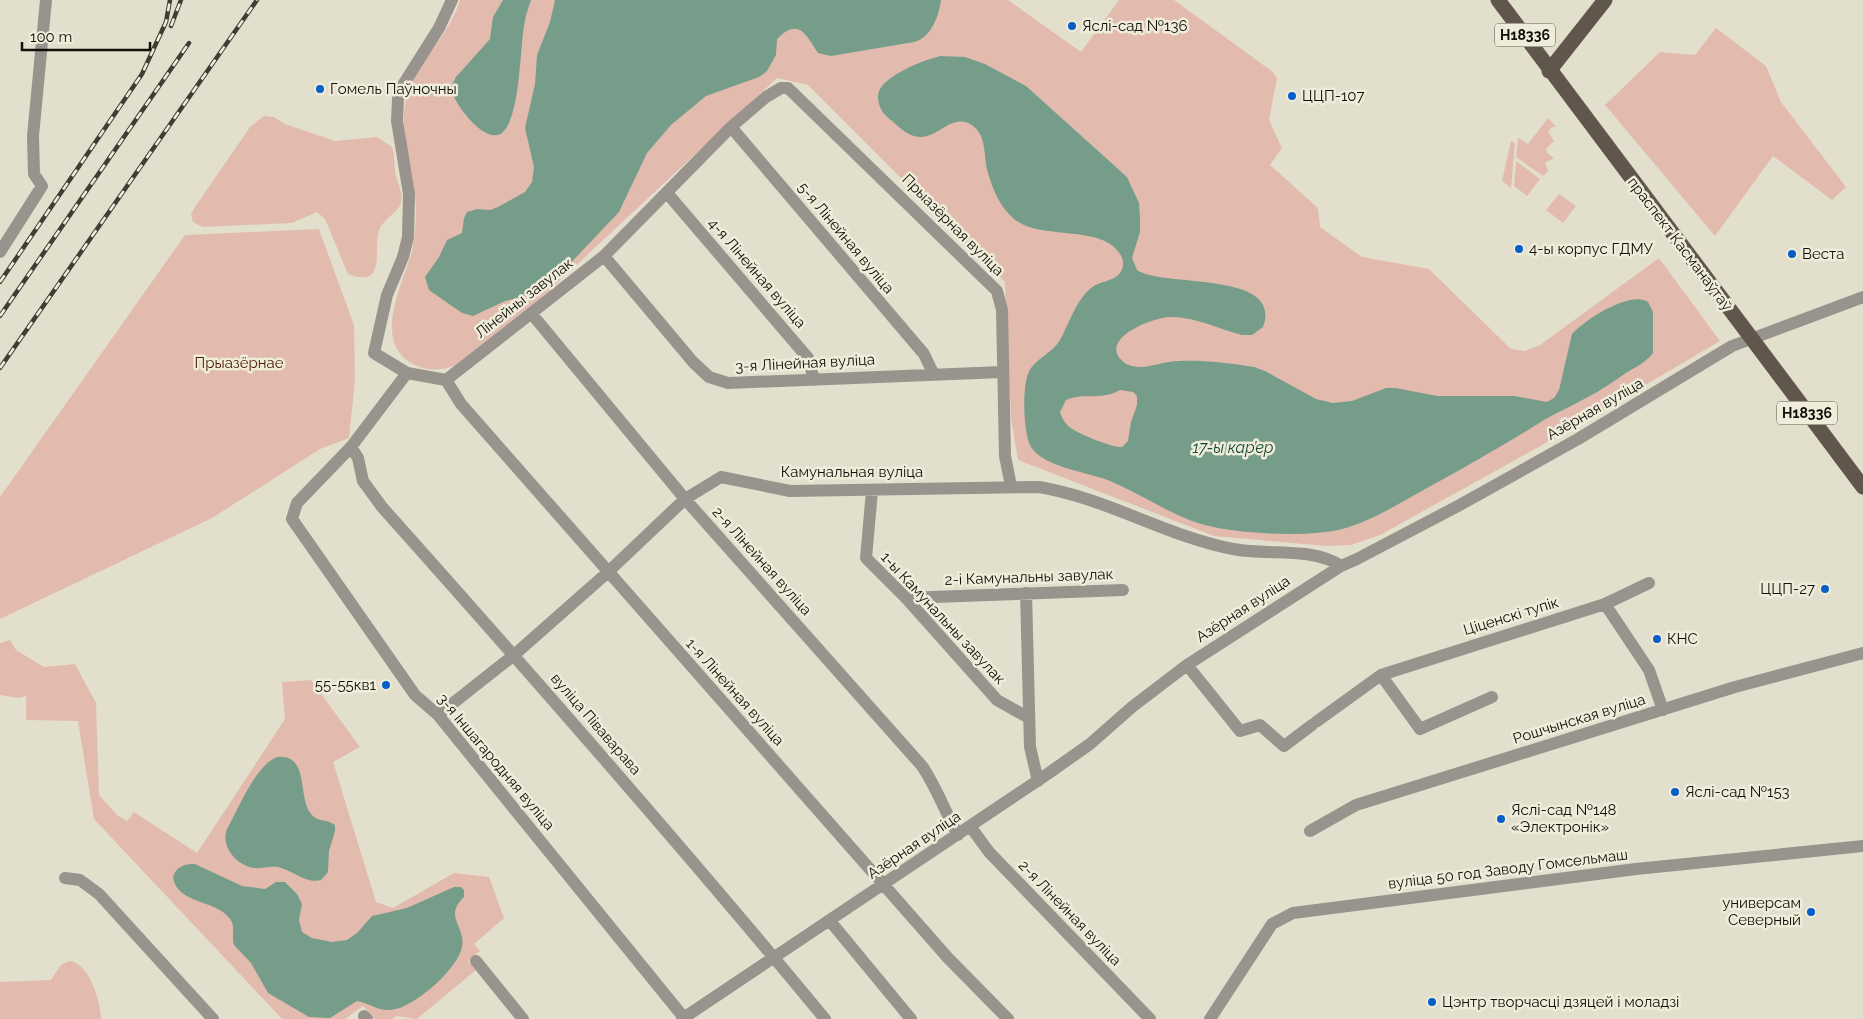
<svg xmlns="http://www.w3.org/2000/svg" width="1863" height="1019" font-family="Raleway,sans-serif">
<style>
.green{fill:#e2bbae}
.water{fill:#769d8a;fill-rule:evenodd}
.lines{fill:none;stroke-linecap:round;stroke-linejoin:round}
.minor{stroke:#99938d;stroke-width:12}
.major{stroke:#60564b;stroke-width:15}
.rail-casing{stroke:#3f3e35;stroke-width:4.5}
.rail{stroke:#efedda;stroke-width:2.5;stroke-dasharray:8;stroke-linecap:butt}
.poi-dot{fill:#085ec7;stroke:#efedda;stroke-width:2}
.labels{text-anchor:middle;stroke-width:5;stroke-linejoin:round;paint-order:stroke}
.shield{fill:#efedda;stroke:#535248;stroke-width:1}
.shield-label{font-size:14px;font-weight:bold;fill:#100f09}
.poi-label{font-size:15px;fill:#100f09;stroke:#efedda;text-anchor:start}
.street-label{font-size:15px;fill:#100f09;stroke:#efedda}
.park-label{font-size:15px;fill:#4c1908;stroke:#efedda}
.water-label{font-size:16px;font-style:italic;fill:#144834;stroke:#efedda}
</style>
<rect width="100%" height="100%" fill="#e2e0cd"/>
<path class="green" d="M460 0H1008L1081 52 1119 0H1174L1273 72 1277 78 1269 120 1282 148 1270 165 1318 208 1320 227 1362 257 1429 269 1511 349 1525 351 1540 345 1659 258 1720 341 1562 434 1380 535 1351 545 1326 546 1214 536 1018 460 1011 418 1005 282 808 85 777 78 542 297 455 365C442 371 428 371 415 365 370 344 403 284 412 251 415 237 416 223 416 209 416 171 395 130 408 93 420 59 450 34 460 0Z
M1716 28 1766 66 1781 102 1846 187 1832 200 1773 156 1715 236 1605 105 1660 52 1695 55Z
M264 116 274 117 285 124 335 141 377 137 392 147C395 155 394 161 395 170 396 184 408 196 397 210 390 217 380 223 378 234 374 251 386 289 348 274L325 219 317 212 292 223 203 227 193 222 191 214 195 207 250 127Z
M1548 118 1556 127H1552L1548 132 1554 141 1546 149 1547 153 1554 158 1545 163 1548 171 1543 176 1516 157 1518 138 1528 144Z
M1511 141 1515 143 1511 188 1502 181Z
M1516 161 1540 179 1527 196 1514 186Z
M1559 194 1576 206 1563 223 1546 210Z
M319 229 354 325 355 380 349 438 320 449 212 518 0 619V497L185 235Z
M10 640 16 650 44 667 75 664 96 703 99 795 117 815 127 821 134 812 197 853 285 719 282 682 311 680 360 747 333 762 376 902 393 908 454 873 489 877 504 918 474 944 480 951 468 961 476 970 417 1019 396 1016 392 1019H375L363 1006 345 1019H282L94 819 78 721 26 720V696L19 698 0 695V643Z
M69 961C89 962 101 1002 101 1019H0V982L51 980 61 965Z"/>
<path class="water" d="M503 0H531C528 9 525 17 524 26 520 50 520 113 504 131 488 150 451 101 451 87L456 77 490 39 493 17Z
M555 0H941C939 16 931 38 914 42L831 56 818 53C806 35 799 17 777 39L776 55 767 71 759 77 706 96 671 125 647 153 619 212 563 271 544 287 525 296 505 301 473 316 462 313 429 290 425 277 439 257 447 240 462 233 464 218 467 212 477 209 490 210 498 207 525 192 532 182 534 167 525 128 535 84 537 55 550 22Z
M940 56 965 57 985 64 1026 86 1127 177 1139 203 1140 218V232L1132 258 1137 270C1163 288 1284 270 1263 327L1252 335H1242C1218 329 1194 316 1169 317 1153 318 1107 335 1118 356 1121 360 1125 364 1129 365 1145 371 1162 361 1178 361 1202 360 1230 363 1254 367L1265 371 1316 399 1333 403 1352 401 1386 388H1396L1437 396H1514L1547 402 1554 398 1559 390 1572 334C1584 320 1631 290 1648 302L1653 312V353C1646 362 1636 367 1626 373 1613 382 1600 391 1586 398 1572 406 1558 412 1544 420 1506 444 1467 466 1427 488 1400 503 1372 521 1342 529 1308 538 1236 534 1201 524 1169 514 1141 494 1110 481 1088 472 1043 467 1031 447 1023 434 1021 380 1031 368 1039 357 1053 352 1060 340 1069 324 1076 300 1091 288 1099 281 1113 282 1120 273 1124 267 1124 260 1120 254 1102 224 1041 241 1014 219 1000 207 993 190 988 173 983 157 988 134 970 124 949 113 936 143 914 136 906 134 898 126 892 121 885 116 879 109 878 99 877 89 884 83 891 78 906 67 923 61 940 56ZM1120 390 1133 392 1137 396V405L1131 422 1128 441 1122 447C1113 448 1079 434 1071 428 1065 424 1062 418 1060 412L1066 400C1084 392 1102 401 1120 390Z
M277 757C310 754 297 796 311 814 318 823 326 818 335 825V831L329 851 328 872 321 880C307 884 295 872 281 868 272 865 264 869 254 868 237 866 220 846 227 829 239 808 255 766 277 757Z
M195 864 242 886 265 889 276 882H285L297 894 302 904 299 920 302 932 312 938 332 942 347 940 357 933 372 916 407 908 454 887H461L464 890V897C443 917 466 926 462 947 458 969 413 1009 390 1010 378 1011 369 1003 357 1001L330 1018 309 1017 268 993 251 963 234 945C231 936 236 926 230 919 216 899 177 905 173 877 177 866 184 864 195 864Z"/>
<g class="lines">
<path class="minor" d="M731 127 924 354 933 373
M667 193 808 358 814 380
M0 252 42 186 34 174 33 136 46 0
M604 256 693 362 709 377 728 383 1002 372
M531 313 685 499 922 766C937 788 945 812 958 835
M407 373 374 353 387 295 403 257 408 237 409 194 397 121 398 99 403 85 439 28 452 0
M446 380 461 404 948 958 1008 1019
M351 447 358 458 363 481 382 507C532 675 681 845 825 1019
M872 491 866 558 906 598 997 700 1029 718
M1026 593 1030 747 1038 781
M906 598 1123 590
M1605 604 1649 670 1663 710
M1187 665 1240 731 1260 725 1284 746 1312 725
M1381 675 1420 729 1492 697
M438 715 514 655 607 573 685 499 721 477 790 491 1039 487C1106 498 1166 536 1233 549 1267 556 1311 546 1341 566
M1316 722 1381 675 1605 604 1649 583
M970 826 989 852 1150 1019
M1310 831 1356 805 1735 687 1863 653
M65 878 80 880 99 894 213 1019
M830 921 911 1019
M476 961 523 1019
M364 1016 367 1019
M682 1019 1046 775 1090 744 1132 707 1187 665 1341 566 1357 559 1458 506 1578 439 1732 346 1863 297
M685 1019 438 715 415 695 292 519 297 503 351 447 407 373 446 380 604 256 731 127 766 97 781 88H788L997 291 1002 310 1005 456 1011 486
M1210 1019 1272 924 1293 913 1636 869 1863 846"/>
<path class="major" d="M1498 0 1863 487
M1549 71 1605 0"/>
<defs>
<path id="rail" d="M171 26 181 0
M0 282 142 74 166 22 170 0
M0 316 189 43
M0 368 257 0"/>
</defs>
<use href="#rail" class="rail-casing"/>
<use href="#rail" class="rail"/>
</g>
<g class="poi-dot">
<circle cx="1072" cy="26" r="5"/>
<circle cx="320" cy="89" r="5"/>
<circle cx="1292" cy="96" r="5"/>
<circle cx="1519" cy="249" r="5"/>
<circle cx="1792" cy="254" r="5"/>
<circle cx="1825" cy="589" r="5"/>
<circle cx="1657" cy="639" r="5"/>
<circle cx="386" cy="685" r="5"/>
<circle cx="1675" cy="792" r="5"/>
<circle cx="1501" cy="819" r="5"/>
<circle cx="1811" cy="912" r="5"/>
<circle cx="1432" cy="1002" r="5"/>
</g>
<g class="labels">
<g class="shield">
<rect x="1495" y="23.5" width="60" height="23" rx="4"/>
<rect x="1777" y="401.5" width="60" height="23" rx="4"/>
</g>
<g class="shield-label">
<text x="1525" y="40">Н18336</text>
<text x="1807" y="418">Н18336</text>
</g>
<g class="poi-label">
<text x="1082" y="31">Яслі-сад №136</text>
<text x="330" y="94">Гомель Паўночны</text>
<text x="1302" y="101">ЦЦП-107</text>
<text x="1529" y="254">4-ы корпус ГДМУ</text>
<text x="1802" y="259">Веста</text>
<text x="1815" y="594" text-anchor="end">ЦЦП-27</text>
<text x="1667" y="644">КНС</text>
<text x="376" y="690" text-anchor="end">55-55кв1</text>
<text x="1685" y="797">Яслі-сад №153</text>
<text x="1511" y="815">Яслі-сад №148<tspan x="1511" dy="17">«Электронік»</tspan></text>
<text x="1801" y="908" text-anchor="end">универсам<tspan x="1801" dy="17">Северный</tspan></text>
<text x="1442" y="1007">Цэнтр творчасці дзяцей і моладзі</text>
</g>
<g class="street-label">
<text transform="translate(953 225) rotate(45)" y="5">Прыазёрная вуліца</text>
<text transform="translate(846 238) rotate(50)" y="5">5-я Лінейная вуліца</text>
<text transform="translate(1680 244) rotate(53)" y="5">праспект Касманаўтаў</text>
<text transform="translate(757 273) rotate(49)" y="5">4-я Лінейная вуліца</text>
<text transform="translate(524 298) rotate(-38)" y="5">Лінейны завулак</text>
<text transform="translate(805 363) rotate(-3)" y="5">3-я Лінейная вуліца</text>
<text transform="translate(1595 409) rotate(-30)" y="5">Азёрная вуліца</text>
<text x="852" y="477">Камунальная вуліца</text>
<text transform="translate(762 561) rotate(48)" y="5">2-я Лінейная вуліца</text>
<text transform="translate(1029 577) rotate(-2)" y="5">2-і Камунальны завулак</text>
<text transform="translate(1243 609) rotate(-33)" y="5">Азёрная вуліца</text>
<text transform="translate(1511 616) rotate(-17)" y="5">Ціценскі тупік</text>
<text transform="translate(943 618) rotate(47)" y="5">1-ы Камунальны завулак</text>
<text transform="translate(735 692) rotate(48)" y="5">1-я Лінейная вуліца</text>
<text transform="translate(1579 719) rotate(-17)" y="5">Рошчынская вуліца</text>
<text transform="translate(596 724) rotate(49)" y="5">вуліца Піваварава</text>
<text transform="translate(496 762) rotate(50)" y="5">3-я Іншагародняя вуліца</text>
<text transform="translate(914 845) rotate(-34)" y="5">Азёрная вуліца</text>
<text transform="translate(1508 869) rotate(-7)" y="5">вуліца 50 год Заводу Гомсельмаш</text>
<text transform="translate(1070 913) rotate(46)" y="5">2-я Лінейная вуліца</text>
</g>
<g class="park-label">
<text x="239" y="368">Прыазёрнае</text>
</g>
<g class="water-label">
<text x="1233" y="453">17-ы кар’ер</text>
</g>
</g>
<path d="M22 42v8h128v-8" fill="none" stroke="#100f09" stroke-width="2.5"/>
<text x="30" y="42" font-size="15" fill="#100f09" stroke="#efedda" stroke-width="4" paint-order="stroke">100 m</text>
</svg>
